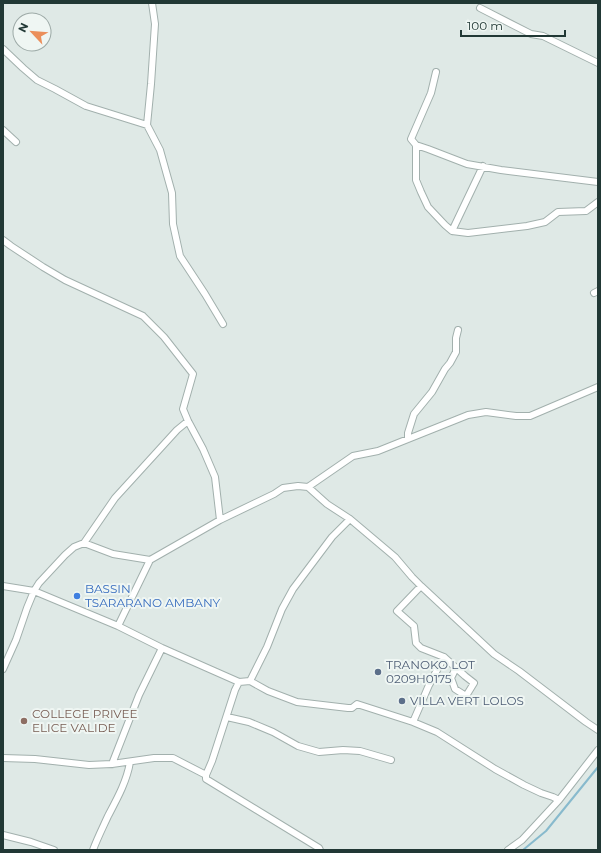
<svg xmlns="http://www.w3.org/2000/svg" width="601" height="853" font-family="Montserrat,sans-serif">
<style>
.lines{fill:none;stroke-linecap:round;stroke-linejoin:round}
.stream{stroke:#88bacd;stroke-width:2}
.minor-casing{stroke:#a2b0ad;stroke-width:8}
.minor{stroke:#fff;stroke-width:6}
.shop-dot{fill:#3f7fe0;stroke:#eff6f3;stroke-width:1.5}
.service-dot{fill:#5c6f8a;stroke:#eff6f3;stroke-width:1.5}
.education-dot{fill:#8d6e63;stroke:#eff6f3;stroke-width:1.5}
.labels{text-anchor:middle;stroke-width:4;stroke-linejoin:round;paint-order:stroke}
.shop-label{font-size:12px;fill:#366cbe;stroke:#eff6f3;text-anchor:start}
.service-label{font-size:12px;fill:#4e5e75;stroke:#eff6f3;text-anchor:start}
.education-label{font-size:12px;fill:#785e54;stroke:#eff6f3;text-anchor:start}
</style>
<rect width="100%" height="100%" fill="#dfe9e6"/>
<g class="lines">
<path class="stream" d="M523 850 546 831 598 767"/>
<defs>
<path id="minor" d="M152 3 155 24 151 84 147 125 160 150 172 193 173 224 180 256 205 294 223 324
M480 8 531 34 543 36 598 63
M3 49 23 68 37 80 55 89 86 106 147 125
M436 72 431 93 411 139 416 145V180L421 192 428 207 445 225 452 231 468 233 527 226 545 222 558 212 586 211 598 202
M3 130 16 142
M416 145 428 149 467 164 501 170 598 182
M452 231 483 166
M3 240 11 246 43 267 65 280 143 316 164 337 193 374 183 409 188 421 203 449 215 477 220 520
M594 293 598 291
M408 439V433L414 414 432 392 445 369 450 363 456 352V338L458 330
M308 487 353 456 378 451 468 415 486 412 516 416H530L598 387
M84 543 113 554 150 560
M3 586 34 591 118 626 162 648 239 682 250 681 268 691 297 702 348 708H352L357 704 413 722 437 732 495 769 524 785 541 793 553 797 559 800
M421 586 397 611 414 626 416 643 421 648 444 657 465 676 474 683 466 696 455 689 451 678 456 668
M118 626 150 560 220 520 274 494 283 488 298 486 308 487 327 504 350 519 395 557 412 577 421 586 494 654 519 671 586 722 598 730
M3 669 16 640 27 608 34 591 39 583 65 555 74 547 84 543 115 498 177 430 188 421
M250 681 267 647 282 609 293 589 332 537 350 519
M227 717 249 722 273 732 298 746 319 752 343 750 360 751 391 760
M413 722 429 685 444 657
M3 758 35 759 89 765 112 764 154 758H173L206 775V779L319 848 320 850
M112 764 139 695 162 648
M206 775 212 761 235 690 239 682
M3 835 31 842 54 850
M93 850C97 839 103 827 108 816 117 799 127 781 130 762
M508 850 522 840 559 800 598 750"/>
</defs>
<use href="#minor" class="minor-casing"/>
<use href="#minor" class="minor"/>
</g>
<circle class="shop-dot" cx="77" cy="596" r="4"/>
<g class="service-dot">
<circle cx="378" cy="672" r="4"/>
<circle cx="402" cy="701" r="4"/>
</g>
<circle class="education-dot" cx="24" cy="721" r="4"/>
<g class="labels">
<g class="shop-label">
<text x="85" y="593">BASSIN<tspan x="85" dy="14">TSARARANO AMBANY</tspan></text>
</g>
<g class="service-label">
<text x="386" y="669">TRANOKO LOT<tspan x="386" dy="14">0209H0175</tspan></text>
<text x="410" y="705">VILLA VERT LOLOS</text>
</g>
<g class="education-label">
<text x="32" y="718">COLLEGE PRIVEE<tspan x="32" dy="14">ELICE VALIDE</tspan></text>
</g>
</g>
<rect width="601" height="853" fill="none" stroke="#213835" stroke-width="8"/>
<g transform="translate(32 32) rotate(296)"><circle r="19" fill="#eff6f3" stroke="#9daaa7"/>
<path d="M0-3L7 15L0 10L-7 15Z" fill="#eb8f5b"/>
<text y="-6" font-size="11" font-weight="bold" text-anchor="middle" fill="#213835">N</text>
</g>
<path d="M461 30v6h104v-6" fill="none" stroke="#213835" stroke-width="2"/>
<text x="467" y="30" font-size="12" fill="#213835" stroke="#eff6f3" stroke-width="3" paint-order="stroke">100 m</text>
</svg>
